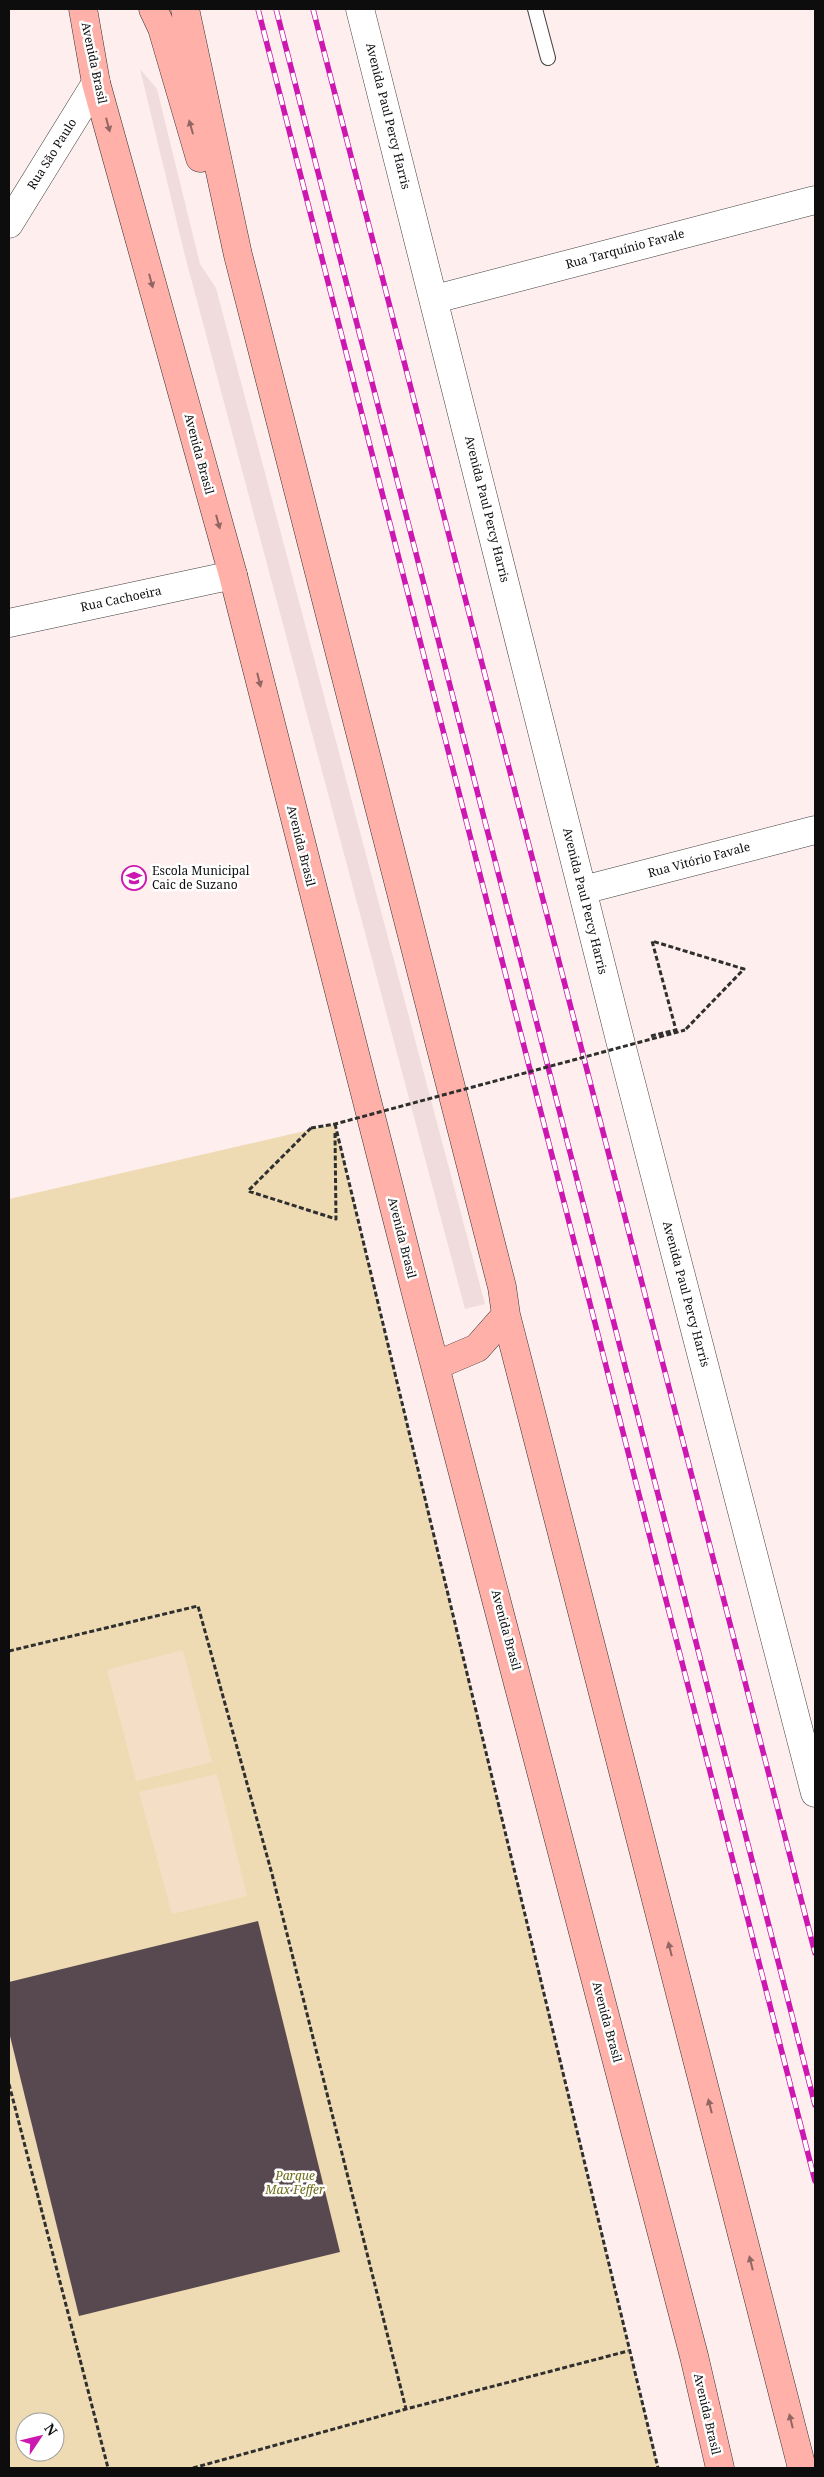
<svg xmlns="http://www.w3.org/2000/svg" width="824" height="2477" font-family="'Noto Serif',serif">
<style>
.green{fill:#eedbb3;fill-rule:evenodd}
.pitch{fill:#f4dfc6}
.plaza{fill:#f0dcdd}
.building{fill:#57494f}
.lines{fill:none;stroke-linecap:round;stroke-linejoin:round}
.service-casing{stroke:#404040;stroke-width:16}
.minor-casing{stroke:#404040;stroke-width:29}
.tertiary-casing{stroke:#404040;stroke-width:29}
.secondary-casing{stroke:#2f2f2f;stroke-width:29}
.path{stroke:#2f2f2f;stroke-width:3;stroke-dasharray:5 2.5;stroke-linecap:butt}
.service{stroke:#fff;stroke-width:14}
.minor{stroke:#fff;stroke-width:28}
.tertiary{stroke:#fff;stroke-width:28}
.secondary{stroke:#ffb1a9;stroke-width:28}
.rail-casing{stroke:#cc17b0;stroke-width:5.5}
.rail{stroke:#fff;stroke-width:4;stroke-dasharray:11;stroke-linecap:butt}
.path-bridge{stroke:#2f2f2f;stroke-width:3;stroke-dasharray:5 2.5;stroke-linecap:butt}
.oneway{fill:#926763}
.labels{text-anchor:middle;stroke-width:5;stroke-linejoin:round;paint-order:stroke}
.street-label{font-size:12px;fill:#0d0d0d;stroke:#fff}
.poi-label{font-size:12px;fill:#0d0d0d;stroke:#fff;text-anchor:start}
.park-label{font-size:12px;font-style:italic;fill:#6c6b17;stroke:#fff}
</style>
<rect width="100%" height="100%" fill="#fee"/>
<path class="green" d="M335 1124 658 2468H9V1199ZM25 2422H55V2452H25Z"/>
<path class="pitch" d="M183 1650 212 1762 136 1781 107 1670Z
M217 1774 247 1896 172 1914 139 1792Z"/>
<path class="plaza" d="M140 69 157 89 200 264 216 288 485 1304 465 1309 184 252Z"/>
<path class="building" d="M258 1921 340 2252 79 2316 9 2032V1982Z"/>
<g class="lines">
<defs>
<path id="service" d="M535 9 548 58"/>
<path id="minor" d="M9 224 96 83
M435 299 815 200
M9 623 233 575
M583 890 815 830"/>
<path id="tertiary" d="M360 9 621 1044 815 1793"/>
<path id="secondary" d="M83 9 96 83 233 575 418 1301 694 2356 720 2468
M153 9 162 28 200 158
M185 9 238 255 502 1287 506 1315 802 2468
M437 1365 477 1348 506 1315"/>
</defs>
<use href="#service" class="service-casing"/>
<use href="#minor" class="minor-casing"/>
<use href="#tertiary" class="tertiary-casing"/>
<use href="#secondary" class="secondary-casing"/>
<path class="path" d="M651 1036 676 1030 652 941 744 969 685 1030
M335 1124 658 2468
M311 1128 248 1191 336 1219 335 1133
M9 1651 198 1606 272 1874 406 2409
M9 2084 108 2468
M193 2468 406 2409 628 2351"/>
<use href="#service" class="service"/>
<use href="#minor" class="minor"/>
<use href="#tertiary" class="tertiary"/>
<use href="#secondary" class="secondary"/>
<defs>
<path id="rail" d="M258 9 815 2181
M276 9 815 2105
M313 9 815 1953"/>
</defs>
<use href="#rail" class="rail-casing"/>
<use href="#rail" class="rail"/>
<path class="path-bridge" d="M311 1128 335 1124 685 1030"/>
</g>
<defs><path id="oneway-solid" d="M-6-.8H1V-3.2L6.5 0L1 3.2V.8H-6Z" transform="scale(1.25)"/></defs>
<g class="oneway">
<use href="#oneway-solid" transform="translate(108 125) rotate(75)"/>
<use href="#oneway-solid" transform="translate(191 127) rotate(-106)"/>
<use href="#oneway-solid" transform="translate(151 281) rotate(75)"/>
<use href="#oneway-solid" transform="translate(218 522) rotate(75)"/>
<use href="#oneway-solid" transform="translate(259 680) rotate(76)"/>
<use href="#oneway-solid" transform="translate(670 1949) rotate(-104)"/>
<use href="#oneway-solid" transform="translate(710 2106) rotate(-104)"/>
<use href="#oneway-solid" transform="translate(751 2263) rotate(-104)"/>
<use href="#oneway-solid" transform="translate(791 2421) rotate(-104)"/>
</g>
<defs>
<symbol id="school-ring" viewBox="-11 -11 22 22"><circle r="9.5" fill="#fff" stroke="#cc17b0" stroke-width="1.5"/><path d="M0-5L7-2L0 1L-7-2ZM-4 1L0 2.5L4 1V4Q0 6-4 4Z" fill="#cc17b0"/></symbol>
</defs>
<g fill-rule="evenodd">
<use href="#school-ring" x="120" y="864" width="28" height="28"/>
</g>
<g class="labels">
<g class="street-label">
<text transform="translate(94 63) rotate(78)" y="4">Avenida Brasil</text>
<text transform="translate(388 116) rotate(76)" y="4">Avenida Paul Percy Harris</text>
<text transform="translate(52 154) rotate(-58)" y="4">Rua São Paulo</text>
<text transform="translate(625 249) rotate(-15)" y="4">Rua Tarquínio Favale</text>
<text transform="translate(199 454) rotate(75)" y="4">Avenida Brasil</text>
<text transform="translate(487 509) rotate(76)" y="4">Avenida Paul Percy Harris</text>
<text transform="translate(121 599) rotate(-12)" y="4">Rua Cachoeira</text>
<text transform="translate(301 846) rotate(76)" y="4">Avenida Brasil</text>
<text transform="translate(699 860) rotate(-15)" y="4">Rua Vitório Favale</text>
<text transform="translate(585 901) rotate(76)" y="4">Avenida Paul Percy Harris</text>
<text transform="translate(402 1238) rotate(76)" y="4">Avenida Brasil</text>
<text transform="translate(686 1294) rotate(75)" y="4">Avenida Paul Percy Harris</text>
<text transform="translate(506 1630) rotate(75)" y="4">Avenida Brasil</text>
<text transform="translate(607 2022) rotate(75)" y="4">Avenida Brasil</text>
<text transform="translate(707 2414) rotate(77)" y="4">Avenida Brasil</text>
</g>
<g class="poi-label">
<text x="152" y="875">Escola Municipal<tspan x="152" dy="14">Caic de Suzano</tspan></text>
</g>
<g class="park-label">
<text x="295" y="2180">Parque<tspan x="295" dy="14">Max Feffer</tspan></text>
</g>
</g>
<rect width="824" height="2477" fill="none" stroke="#0d0d0d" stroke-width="20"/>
<g transform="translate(40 2437) rotate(55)"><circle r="24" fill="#ffffff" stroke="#9e9e9e"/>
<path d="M0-4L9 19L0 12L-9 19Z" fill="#cc17b0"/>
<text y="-8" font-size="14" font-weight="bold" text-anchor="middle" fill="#0d0d0d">N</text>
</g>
</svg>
